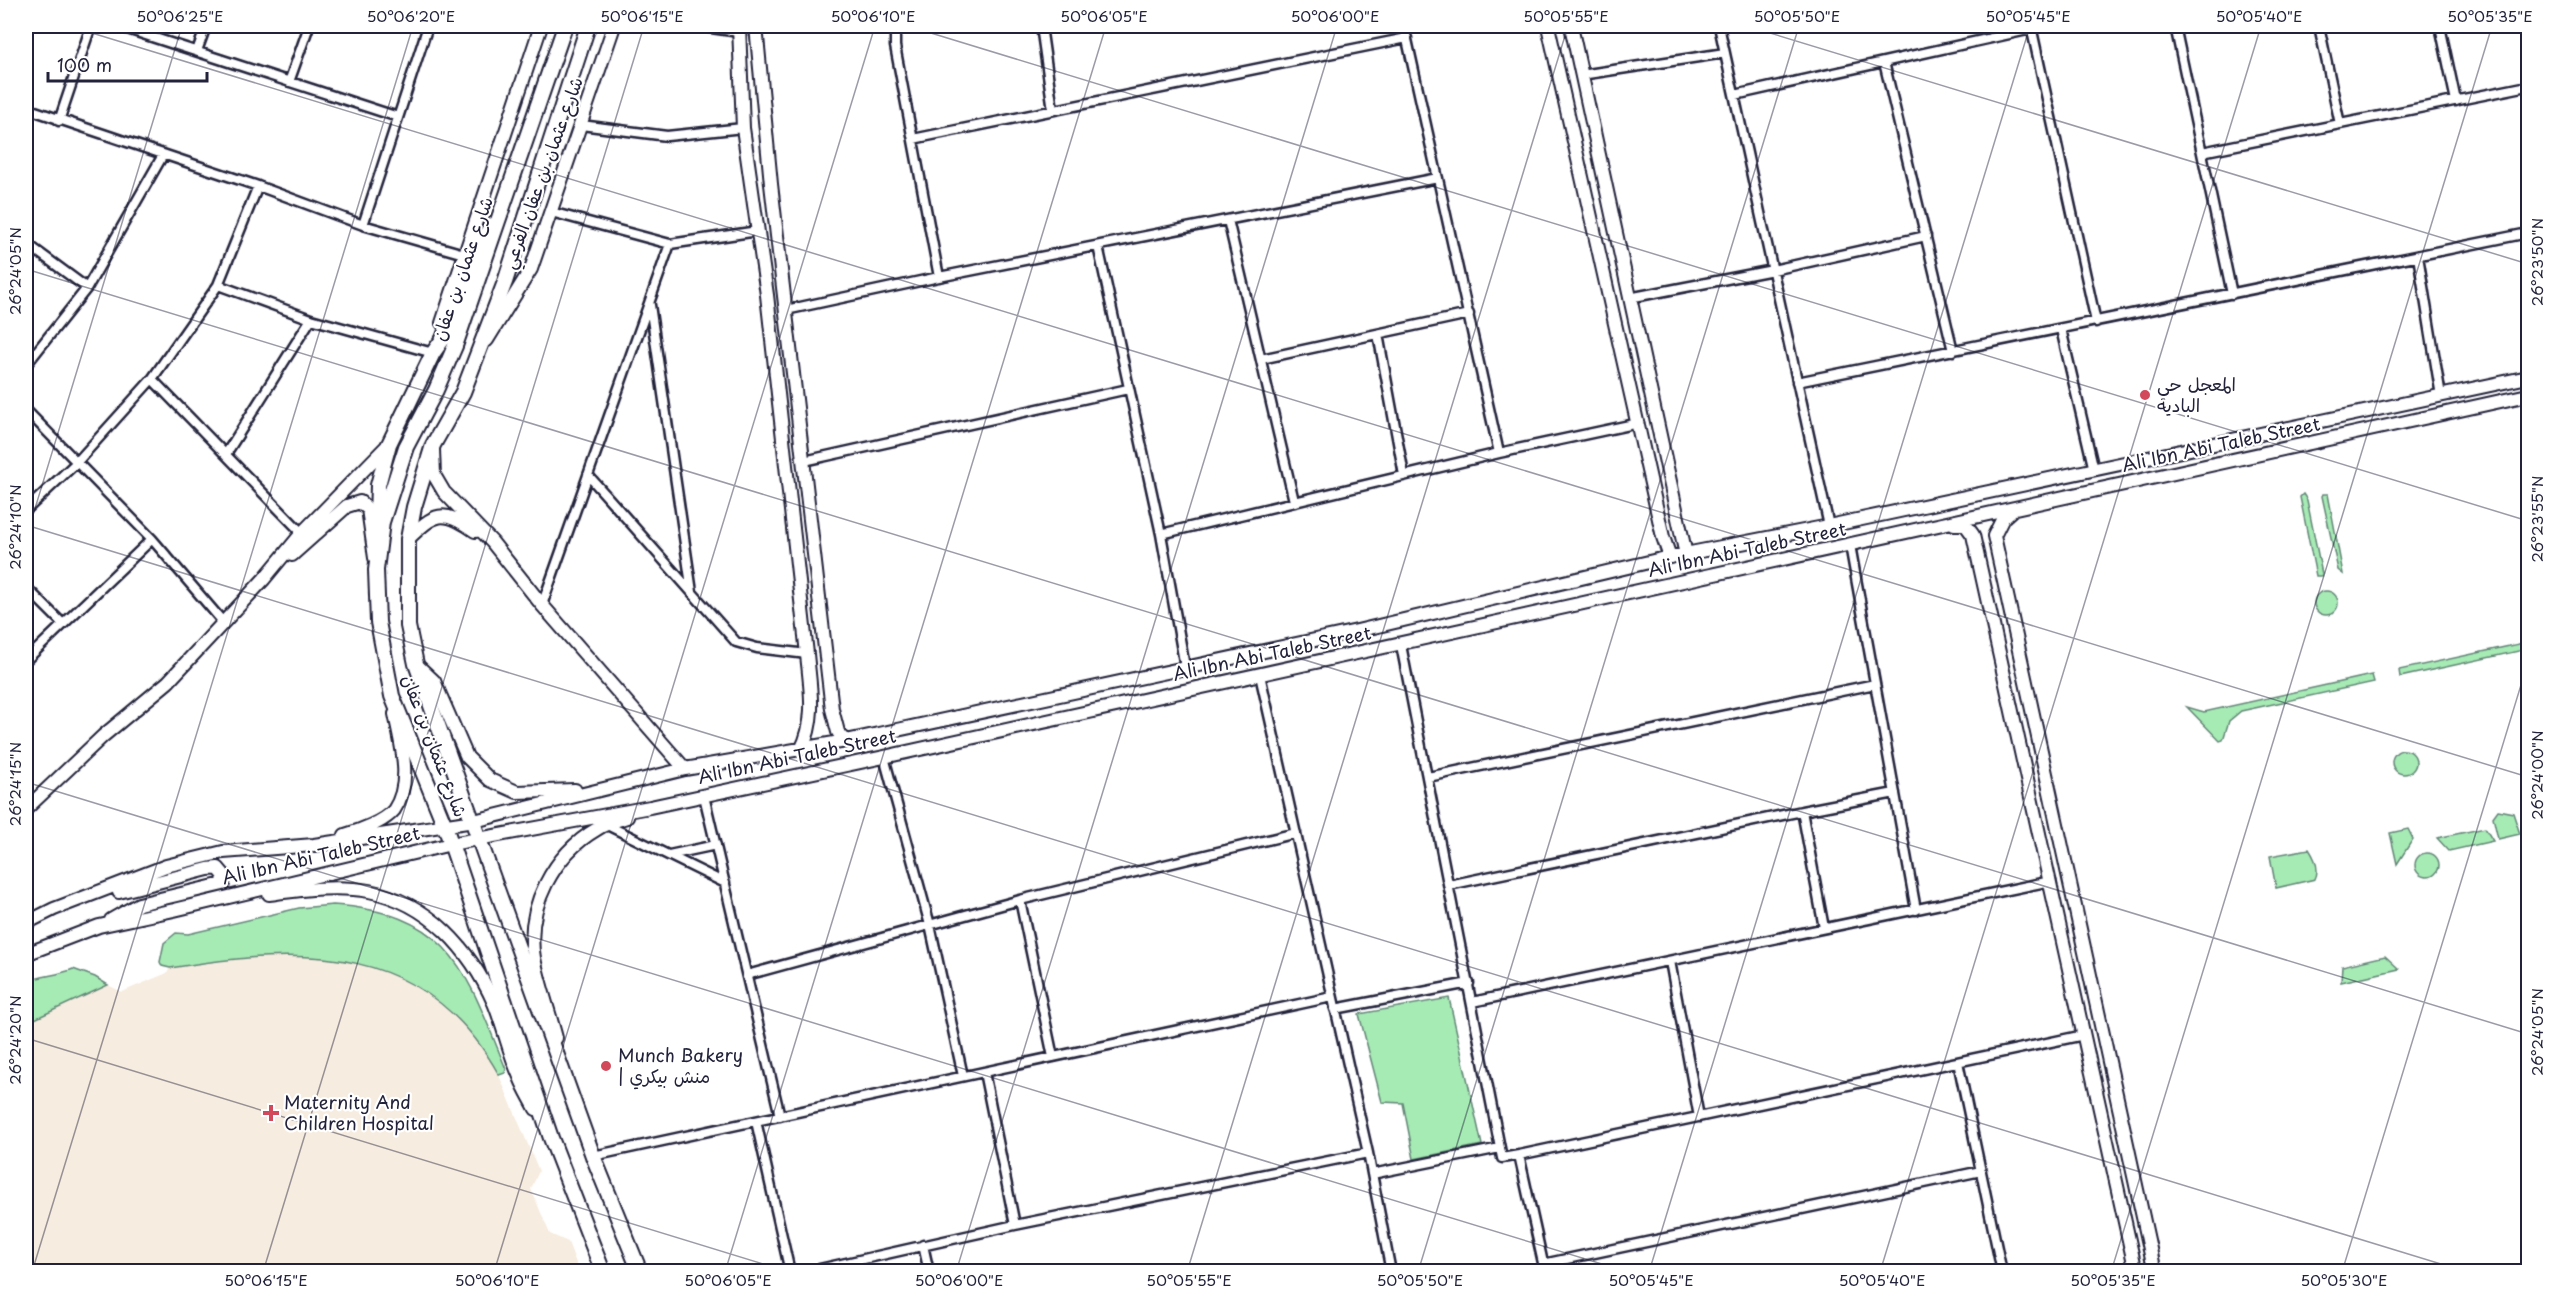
<svg xmlns="http://www.w3.org/2000/svg" width="2554" height="1297" font-family="'Playpen Sans','Playpen Sans Arabic',sans-serif">
<style>
.built{fill:#f6ecdf}
.green{fill:#a6eab4;stroke:#648678;stroke-width:1.5}
.lines{fill:none;stroke-linecap:round;stroke-linejoin:round}
.street-casing{stroke:#22223b;stroke-width:13}
.secondary-casing{stroke:#22223b;stroke-width:16}
.primary-casing{stroke:#22223b;stroke-width:18}
.street{stroke:#fff;stroke-width:8}
.secondary{stroke:#fff;stroke-width:12}
.primary{stroke:#fff;stroke-width:14}
.ticks{fill:none;stroke:#22223b;stroke-width:1.5;stroke-opacity:0.45}
.poi-dot{fill:#d1495b;stroke:#fff;stroke-width:2}
.labels{text-anchor:middle;stroke-width:4.5;stroke-linejoin:round;paint-order:stroke}
.street-label{font-size:18px;fill:#22223b;stroke:#fff}
.poi-label{font-size:18px;fill:#22223b;stroke:#fff;text-anchor:start}
.neatline{fill:none;stroke:#22223b;stroke-width:2}
.ticks-label{font-size:15px;text-anchor:middle;fill:#22223b}
</style>
<rect width="100%" height="100%" fill="#fff"/>
<filter id="ink" filterUnits="userSpaceOnUse"><feTurbulence type="fractalNoise" baseFrequency=".0167" numOctaves="2"/><feDisplacementMap in="SourceGraphic" scale="12" xChannelSelector="R" yChannelSelector="G"/><feConvolveMatrix kernelMatrix="1 2 1 2 8 2 1 2 1" color-interpolation-filters="sRGB"/></filter>
<g filter="url(#ink)">
<path class="built" d="M265 956H319L358 962 396 975 431 995 462 1021 478 1040 499 1075 539 1171 531 1189 550 1234 568 1242 579 1271 26 1272V1023L108 985 122 992 167 973 170 968Z"/>
<path class="green" d="M2303 494 2307 500 2322 574 2321 576H2316L2300 497Z
M2323 494H2328L2343 574 2338 570 2322 496Z
M2314 603a12 12 0 1 1 24 0a12 12 0 1 1-24 0Z
M2528 642V649L2400 677 2399 670Z
M2372 675 2374 682 2241 711 2229 721 2223 740 2220 741 2187 707 2204 712Z
M2392 762a12 12 0 1 1 24 0a12 12 0 1 1-24 0Z
M2498 810 2513 813 2520 834 2498 839 2493 817Z
M2485 828 2493 841 2449 851 2437 838Z
M2408 829 2413 839 2397 864 2390 833Z
M2309 849C2315 858 2320 869 2315 879L2276 888 2270 856Z
M2415 865a12 12 0 1 1 24 0a12 12 0 1 1-24 0Z
M333 905C452 913 466 972 506 1069L505 1073 499 1075C426 942 302 946 170 968L162 966 160 962 164 943 176 933 188 934 299 908Z
M2385 956 2399 969 2341 982 2342 966Z
M73 969 95 977 108 985 26 1023V982C41 975 57 976 73 969Z
M1449 998 1482 1145 1414 1159 1403 1103 1382 1102 1359 1014Z"/>
<g class="lines">
<defs>
<path id="street" d="M118 26 398 117
M697 26 739 32
M895 26V46L939 277
M1041 26 1053 110
M1404 26 1499 453
M1719 26 1829 526
M2031 26 2096 322
M2175 26 2232 294
M2319 26 2340 124
M2440 26 2456 101
M197 51 206 26
M1884 62 1953 351
M1581 75 1725 53
M289 82 309 26
M1735 95 2032 29
M26 108 258 186 363 225 464 254
M59 121 91 26
M581 125 667 136 743 128
M913 139 1407 38
M2202 152 2528 86
M551 212 670 244 758 231
M1228 220 1294 501
M363 225 428 26
M26 243 87 288
M1098 246 1161 534 1185 667
M2418 256 2441 396
M218 285 311 319 433 353
M1629 298 1773 270 1926 236
M650 305 692 592
M786 310 939 277 1438 178
M2061 329 2094 470
M1378 334 1404 475
M1261 359 1469 314
M26 365 87 288 163 155
M152 379 302 533
M1797 382 2528 233
M26 410 152 539 223 622
M226 454 311 319
M804 461 1128 389
M588 475 736 642 757 648 807 654
M26 510 77 462 152 379 218 285 258 186
M1161 534 1499 453 1639 423
M1850 545 1916 910
M26 587 63 624
M542 605 670 244
M1401 645 1502 1158 1519 1155
M26 660 152 539
M1260 675 1368 1153 1391 1272
M884 757 930 925 963 1076
M1428 777 1875 684
M704 796 780 1116
M1802 811 1895 793
M607 825 725 883
M669 855 716 845
M1449 885 1802 811 1824 928
M1020 900 1053 1057
M1670 961 1699 1117
M747 975 1020 900 1296 833
M1472 1002 2051 881
M1335 1009 1469 983
M1958 1062 2002 1272
M984 1072 1015 1225
M756 1121 790 1272
M593 1156 1332 997
M1372 1174 1500 1148
M923 1245 929 1272
M1543 1264 1981 1171
M806 1272 1015 1225 1368 1153
M1545 1272 1519 1155 2084 1035"/>
<path id="secondary" d="M739 26 743 128 767 295 807 654C810 687 817 719 801 750
M756 26 771 184 832 709 838 732 846 741
M1548 26 1663 537 1670 557
M1571 26 1686 555
M442 323 541 26
M487 340 531 269 614 26
M433 449 434 475 444 492 492 542 542 605 685 769
M2012 510 2003 518 1994 536 2155 1272
M1954 524H1965L1973 535 2136 1272
M408 539C435 513 442 508 475 531
M292 555 347 506 360 502 368 509 375 558
M416 664 434 681 467 757 490 780 517 792 575 790
M26 809 103 736 168 682 264 579 302 533 389 444
M345 835C359 831 384 822 394 810 413 782 401 744 395 714
M269 894C301 890 337 885 369 891 429 903 470 949 494 1003 504 1027 509 1053 520 1077 524 1088 531 1099 536 1109
M111 920 139 904 223 884 224 875 218 868 208 869 119 892
M26 923 54 909 166 866 223 852 314 845 474 821 685 769 846 741 1357 631 1670 557 1829 526 2528 377
M26 954 99 926 174 910 451 844 650 807 884 757 2528 395
M556 1038C549 1011 539 984 534 958 525 907 554 854 597 829 606 823 617 820 627 817"/>
<path id="primary" d="M565 26 455 346 436 390 406 447 382 522 376 570 378 622 392 696 445 826 551 1138 603 1272
M588 26 505 282 463 392 433 445 414 507 408 539V626L416 664 593 1156 640 1272
M377 519 378 485 389 444 433 353 443 339 475 251 492 225"/>
</defs>
<use href="#street" class="street-casing"/>
<use href="#secondary" class="secondary-casing"/>
<use href="#primary" class="primary-casing"/>
<use href="#street" class="street"/>
<use href="#secondary" class="secondary"/>
<use href="#primary" class="primary"/>
</g>
</g>
<path class="ticks" d="M69 26 2528 777M908 26 2528 521M1747 26 2528 264M26 269 2528 1034M26 525 2467 1272M26 538 182 26M26 782 1628 1272M26 1038 789 1272M32 1272 413 26M263 1272 644 26M494 1272 875 26M725 1272 1106 26M956 1272 1337 26M1187 1272 1568 26M1418 1272 1799 26M1649 1272 2030 26M1880 1272 2261 26M2111 1272 2492 26M2342 1272 2528 662"/>
<g class="poi-dot">
<circle cx="2145" cy="395" r="6"/>
<circle cx="606" cy="1066" r="6"/>
<path d="M268 1104h6v6h6v6h-6v6h-6v-6h-6v-6h6z"/>
</g>
<g class="labels">
<g class="street-label">
<text transform="translate(543 173) rotate(-70)" y="6">شارع عثمان بن عفان الفرعي</text>
<text transform="translate(463 269) rotate(-71)" y="6">شارع عثمان بن عفان</text>
<text transform="translate(2221 445) rotate(-12)" y="6">Ali Ibn Abi Taleb Street</text>
<text transform="translate(1747 550) rotate(-12)" y="6">Ali Ibn Abi Taleb Street</text>
<text transform="translate(1272 654) rotate(-12)" y="6">Ali Ibn Abi Taleb Street</text>
<text transform="translate(434 746) rotate(69)" y="6">شارع عثمان بن عفان</text>
<text transform="translate(797 757) rotate(-12)" y="6">Ali Ibn Abi Taleb Street</text>
<text transform="translate(321 856) rotate(-13)" y="6">Ali Ibn Abi Taleb Street</text>
</g>
<g class="poi-label">
<text x="2157" y="391">المعجل حي<tspan x="2157" dy="21">الباديه</tspan></text>
<text x="618" y="1062">Munch Bakery<tspan x="618" dy="21">| منش بيكري</tspan></text>
<text x="284" y="1109">Maternity And<tspan x="284" dy="21">Children Hospital</tspan></text>
</g>
</g>
<rect width="2554" height="1297" fill="none" stroke="#fff" stroke-width="66"/>
<path d="M48 72v9h159v-9" fill="none" stroke="#22223b" stroke-width="3"/>
<text x="57" y="72" font-size="18" fill="#22223b" stroke="#ffffff" stroke-width="4.5" paint-order="stroke">100 m</text>
<rect x="33" y="33" width="2488" height="1231" class="neatline"/>
<g class="ticks-label">
<text x="180" y="22">50°06'25"E</text>
<text x="411" y="22">50°06'20"E</text>
<text x="642" y="22">50°06'15"E</text>
<text x="873" y="22">50°06'10"E</text>
<text x="1104" y="22">50°06'05"E</text>
<text x="1335" y="22">50°06'00"E</text>
<text x="1566" y="22">50°05'55"E</text>
<text x="1797" y="22">50°05'50"E</text>
<text x="2028" y="22">50°05'45"E</text>
<text x="2259" y="22">50°05'40"E</text>
<text x="2490" y="22">50°05'35"E</text>
<text transform="translate(2538 262) rotate(-90)" y="5">26°23'50"N</text>
<text transform="translate(16 271) rotate(-90)" y="5">26°24'05"N</text>
<text transform="translate(2538 519) rotate(-90)" y="5">26°23'55"N</text>
<text transform="translate(16 527) rotate(-90)" y="5">26°24'10"N</text>
<text transform="translate(2538 775) rotate(-90)" y="5">26°24'00"N</text>
<text transform="translate(16 784) rotate(-90)" y="5">26°24'15"N</text>
<text transform="translate(2538 1032) rotate(-90)" y="5">26°24'05"N</text>
<text transform="translate(16 1040) rotate(-90)" y="5">26°24'20"N</text>
<text x="266" y="1286">50°06'15"E</text>
<text x="497" y="1286">50°06'10"E</text>
<text x="728" y="1286">50°06'05"E</text>
<text x="959" y="1286">50°06'00"E</text>
<text x="1189" y="1286">50°05'55"E</text>
<text x="1420" y="1286">50°05'50"E</text>
<text x="1651" y="1286">50°05'45"E</text>
<text x="1882" y="1286">50°05'40"E</text>
<text x="2113" y="1286">50°05'35"E</text>
<text x="2344" y="1286">50°05'30"E</text>
</g>
</svg>
